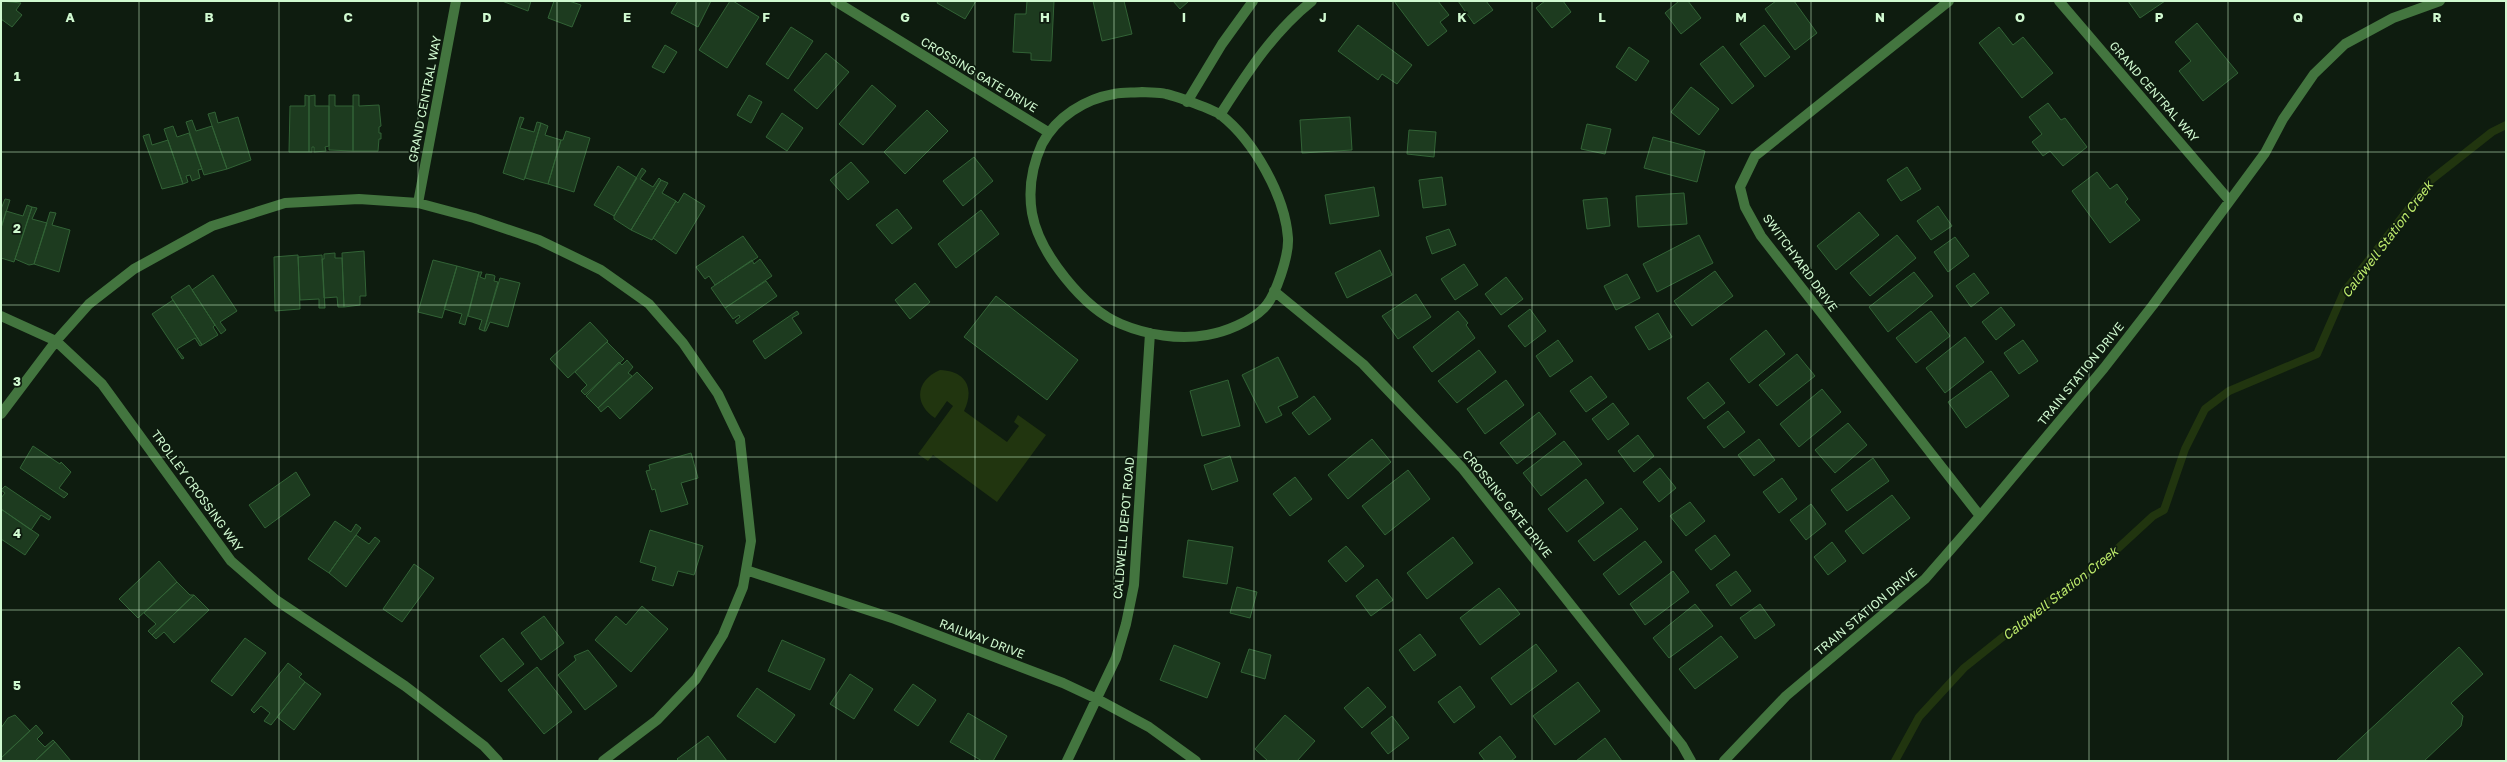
<svg xmlns="http://www.w3.org/2000/svg" width="2507" height="762" font-family="'Golos Text',sans-serif">
<style>
.water{fill:#21350f}
.lines{fill:none;stroke-linecap:round;stroke-linejoin:round}
.stream{stroke:#21350f;stroke-width:8}
.building{fill:#1d3b1f;stroke:#326336}
.minor{stroke:#43753f;stroke-width:10}
.grid{fill:none;stroke:#d0f9d0;stroke-width:1;stroke-opacity:0.55}
.labels{text-anchor:middle;stroke-width:3.5;stroke-linejoin:round;paint-order:stroke}
.street-label{font-size:12px;fill:#d0f9d0;stroke:#0e1c0f}
.water-label{font-size:13px;font-style:italic;fill:#beeb6b;stroke:#0e1c0f}
.grid-label{font-size:13px;text-anchor:middle;font-weight:bold;fill:#d0f9d0;stroke:#0e1c0f;stroke-width:3.5;stroke-linejoin:round;paint-order:stroke}
</style>
<rect width="100%" height="100%" fill="#0e1c0f"/>
<path class="water" d="M940 370C966 371 975 388 964 411L1007 442 1019 426 1014 422 1018 415 1046 435 997 502 933 455 928 461 918 454 953 406 947 401 935 418C913 404 916 380 940 370Z"/>
<g class="lines">
<path class="stream" d="M1895 761 1919 717 1964 668 2009 632 2041 611 2047 602 2064 593 2071 585 2102 563 2153 516 2164 510 2185 449 2205 409 2229 391 2317 354 2344 292 2431 180 2492 132 2506 125"/>
</g>
<path class="building" d="M1 1 21 3 16 10 22 15 12 27 1 19Z
M502 1H531L528 11Z
M554 1H569L581 5 572 27 548 18Z
M678 1H711L698 27 671 13Z
M730 1H733L759 17 727 68 699 50Z
M938 1H976L965 19 937 3Z
M1027 1H1054L1051 61 1031 60V53L1013 52 1015 14H1026Z
M1093 1H1124L1132 34 1102 41Z
M1173 1H1189L1180 9Z
M1394 1H1438L1449 15 1440 22 1447 31 1428 46Z
M1458 1H1486L1493 10 1474 24Z
M1545 1H1563L1571 12 1552 28 1536 8Z
M1679 1H1688L1701 18 1681 34 1665 13Z
M1776 1H1794L1817 33 1795 50 1765 9Z
M2128 1H2165L2140 18Z
M2197 23 2238 73 2203 101 2179 71 2191 61 2175 42Z
M1358 25 1412 65 1397 84 1382 74 1378 80 1338 51Z
M1764 25 1790 57 1765 77 1740 44Z
M791 27 813 41 788 79 766 64Z
M1999 27 2013 45 2023 37 2053 73 2022 98 1979 43Z
M665 45 677 52 664 73 652 67Z
M1723 46 1754 86 1732 104 1700 64Z
M1629 47 1649 61 1636 81 1616 67Z
M826 53 849 72 817 109 794 90Z
M872 85 896 106 863 145 839 124Z
M1691 87 1719 109 1699 135 1671 112Z
M305 95 309 96V152H289L290 106H305Z
M315 95V106H329V146L325 147 326 151 314 152V147H312V152H309V96Z
M329 95H335V106H353V151L329 150Z
M353 95H359V106L379 105 381 126 379 127V133H381V139H379L378 151H353Z
M749 95 762 102 751 123 737 115Z
M2048 103 2061 120 2065 118 2087 147 2063 166 2050 151 2043 156 2032 142 2042 134 2029 117Z
M927 110 948 131 905 174 884 152Z
M215 112 218 123 238 117 251 160 227 169 208 114Z
M782 113 803 128 787 151 766 137Z
M520 117 524 118 520 128 534 132 537 122 541 123 524 180 503 173Z
M1350 117 1352 150 1302 153 1300 120Z
M192 120 196 131 212 126 227 169 204 175 186 122Z
M541 123 548 126 545 135 561 140 548 184 525 178Z
M1587 124 1611 129 1605 154 1581 149Z
M173 126 177 137 189 133 202 169 198 170 200 178 192 181 190 175 186 176 188 182 183 184 164 129Z
M1409 130 1436 132 1434 157 1407 154Z
M566 131 590 138 574 192 548 184 561 140H563Z
M149 134 152 145 168 140 183 184 162 189 143 136Z
M1653 137 1705 151 1697 182 1644 168Z
M974 157 993 181 963 206 943 181Z
M851 162 869 182 848 200 830 180Z
M618 166 637 178 614 216 594 205Z
M1907 167 1921 189 1901 201 1887 180Z
M642 168 646 171 640 179 653 187 659 178 661 180 631 230 614 219V216Z
M2097 172 2110 189 2117 184 2128 199 2125 202 2140 220 2110 243 2072 191Z
M1442 177 1446 205 1423 208 1419 180Z
M661 180 668 183 662 193 676 201 652 240 631 230Z
M1374 187 1379 216 1330 224 1325 195Z
M684 193 705 206 676 254 653 238 676 201 678 203Z
M1684 193 1687 224 1638 227 1636 196Z
M1607 198 1610 226 1587 229 1583 200Z
M5 199 10 200 1 228V209Z
M27 205 32 207 14 262 1 258V228L6 211 23 216Z
M1938 206 1952 226 1931 240 1917 221Z
M32 207 37 208 32 219 47 223 34 264 29 265 15 259Z
M897 209 912 228 892 244 876 225Z
M981 210 999 234 956 268 938 244Z
M50 212 56 213 52 225 70 230 59 272 34 264Z
M1859 212 1879 235 1836 270 1817 246Z
M1449 229 1456 245 1432 254 1426 237Z
M1699 235 1713 263 1657 292 1643 264Z
M1897 235 1916 258 1870 296 1850 273Z
M743 236 758 257 715 285 709 276 705 279 696 267Z
M1955 237 1969 256 1948 272 1934 252Z
M1380 250 1392 275 1347 298 1335 273Z
M364 251 366 296H360V305L344 307 342 253Z
M335 253V258H342L344 307H338L337 297 324 298 322 259H324V254Z
M298 255 300 309 275 311 274 257Z
M322 255 325 308H319V299L300 300 298 257Z
M760 259 772 276 725 308 711 288 752 260 754 264Z
M433 260 457 266 442 318 418 312Z
M1464 264 1478 285 1455 300 1441 279Z
M457 266 479 272 465 325 459 323 462 314 444 309Z
M1715 271 1733 296 1692 326 1674 301Z
M479 272H482L480 277 485 279 486 274 493 275 495 276 494 281 498 282 484 331 479 329 482 320 468 316Z
M1914 272 1933 296 1888 332 1869 307Z
M1974 273 1989 293 1971 307 1956 286Z
M1627 274 1640 298 1616 310 1604 286Z
M213 275 237 311 220 322 226 330 221 334 192 290Z
M1506 277 1523 299 1501 315 1485 294Z
M500 278 520 283 508 327 490 322 486 331H484Z
M766 281 777 296 737 324 735 321 740 317 739 315 733 319 725 308Z
M915 283 930 302 910 319 895 300Z
M189 285 215 325 213 327 218 335 202 345 171 297Z
M1416 294 1431 317 1398 339 1382 316Z
M996 296 1078 360 1047 400 964 337Z
M173 300 202 345 200 346 195 338 177 349 184 358 182 359 152 314Z
M2001 307 2015 325 1996 340 1982 322Z
M1530 309 1546 331 1525 347 1508 326Z
M797 311 799 314 792 318 802 333 765 359 753 341Z
M1458 311 1468 323 1466 325 1475 338 1432 372 1413 347Z
M1931 311 1950 336 1916 363 1896 338Z
M1658 313 1672 337 1649 350 1635 327Z
M590 322 608 341 568 378 550 359Z
M1766 330 1785 354 1749 383 1730 359Z
M1965 337 1984 362 1945 393 1926 368Z
M1558 340 1573 361 1550 377 1536 356Z
M2023 340 2038 361 2019 374 2004 353Z
M607 342 624 359 585 395 581 391 587 385 575 372Z
M1479 350 1496 372 1457 403 1438 381Z
M1797 354 1815 376 1777 406 1759 385Z
M1278 357 1298 397 1278 407 1282 415 1266 423 1242 375Z
M627 360 633 367 628 373 632 376 598 408 586 396 619 362 622 365Z
M1991 371 2009 396 1966 428 1948 402Z
M637 372 653 388 620 419 608 406 601 412 598 408Z
M1591 376 1607 397 1586 412 1570 391Z
M1228 380 1240 426 1202 436 1190 391Z
M1506 380 1524 405 1485 434 1467 409Z
M1708 382 1725 403 1704 419 1687 398Z
M1822 389 1841 412 1799 447 1780 424Z
M1314 396 1331 419 1309 435 1292 413Z
M1613 403 1629 424 1608 440 1592 419Z
M1728 411 1745 432 1724 448 1707 427Z
M1539 412 1556 434 1517 464 1500 443Z
M1848 423 1867 445 1835 473 1815 450Z
M1638 435 1654 456 1634 472 1618 451Z
M1372 439 1391 462 1348 499 1328 475Z
M1759 439 1775 460 1754 476 1738 455Z
M1564 441 1582 464 1541 496 1523 473Z
M33 446 60 464 61 462 71 472 59 488 68 494 64 498 20 468Z
M691 453 698 478 681 483 688 504 661 512 655 489 652 490 646 471 650 470 649 465Z
M1230 456 1238 481 1212 490 1204 465Z
M1873 458 1889 481 1847 511 1831 490Z
M1660 468 1676 488 1659 502 1643 482Z
M1408 470 1430 499 1385 535 1362 506Z
M296 472 310 495 265 528 249 505Z
M1295 477 1312 499 1290 516 1273 494Z
M1782 478 1797 499 1779 513 1763 492Z
M1586 479 1604 503 1567 532 1548 509Z
M5 486 51 517 49 520 41 515 31 530 1 509V498L5 493 1 490Z
M1892 495 1910 518 1863 554 1845 531Z
M1690 502 1705 521 1686 536 1670 516Z
M1811 504 1826 524 1806 540 1790 520Z
M1621 508 1638 529 1594 561 1578 541Z
M1 509 39 535 25 555 1 539Z
M335 521 351 532 356 524 361 528 329 573 308 559Z
M650 530 703 546 694 575 678 571 673 586 652 580 656 567 640 562Z
M356 535 369 544 375 537 380 541 346 587 329 573Z
M1715 535 1730 555 1711 570 1695 550Z
M1453 537 1473 563 1427 599 1407 573Z
M1188 540 1233 547 1227 584 1183 577Z
M1645 541 1662 562 1619 595 1603 574Z
M1832 542 1846 561 1828 575 1814 557Z
M1346 546 1364 566 1346 582 1328 561Z
M159 561 177 582 138 618 119 599Z
M414 564 434 578 402 622 383 609Z
M1673 571 1689 592 1645 625 1630 604Z
M1736 571 1751 591 1731 606 1716 585Z
M1377 579 1393 600 1371 616 1356 596Z
M177 582 190 595H194L152 635 148 631 156 624 144 613Z
M1237 587 1257 592 1250 618 1230 613Z
M1499 588 1520 614 1480 645 1460 618Z
M194 595 209 610 174 643 164 632 156 639 152 635Z
M1695 604 1713 626 1669 658 1653 638Z
M1760 604 1775 625 1755 639 1740 618Z
M642 606 668 629 631 672 595 640 616 616 626 625Z
M544 616 564 643 541 660 521 633Z
M1420 634 1436 655 1414 671 1399 650Z
M1721 636 1738 657 1695 689 1679 669Z
M245 638 266 653 232 696 211 681Z
M503 638 524 664 501 682 480 656Z
M782 640 825 659 810 690 768 671Z
M1536 644 1557 671 1511 705 1491 678Z
M1174 645 1220 663 1207 698 1160 680Z
M2459 647 2483 674 2451 703 2463 716 2461 726 2424 761H2336Z
M1249 649 1271 655 1265 679 1241 672Z
M588 650 617 686 585 710 558 675 576 660 574 656Z
M288 663 302 674 299 677 305 682 271 725 264 721 270 713 261 706 254 713 251 710Z
M537 667 572 712 544 734 508 690Z
M850 674 873 689 854 719 830 704Z
M305 682 321 694 294 730 277 717Z
M1578 682 1600 711 1555 745 1533 716Z
M913 684 936 700 918 726 894 710Z
M1460 686 1475 707 1454 723 1438 702Z
M1368 687 1386 707 1362 728 1344 708Z
M757 688 795 715 775 743 737 716Z
M968 713 1007 736 993 761H982L950 742Z
M15 715 30 731 1 758V728L8 718Z
M1285 715 1315 741 1297 761H1268L1255 749Z
M1392 716 1409 738 1388 754 1371 733Z
M36 725 43 733 37 739 45 747 53 740 55 742 35 761H1V758Z
M708 736 727 761H679L677 759Z
M1500 736 1516 757 1511 761H1485L1479 753Z
M1605 738 1622 761H1576Z
M55 742 71 761H35Z"/>
<g class="lines">
<path class="minor" d="M835 1 1048 132
M1949 1 1755 156 1740 187 1745 207 1761 236 1980 516
M2059 1 2229 200
M1142 92C1150 93 1158 92 1166 94 1176 96 1214 110 1221 115 1254 141 1285 196 1288 238 1289 255 1276 296 1264 308 1250 322 1225 332 1207 335 1179 340 1147 335 1121 324 1084 309 1039 253 1032 213 1028 189 1032 166 1042 144 1056 117 1085 99 1114 94 1123 92 1133 93 1142 92Z
M1187 102 1222 44 1253 1
M1220 115C1247 73 1273 32 1312 1
M418 203 456 1
M1274 291 1363 364 1462 468 1682 745 1691 761
M1 316 56 341 102 384 231 561 276 600 405 686 484 746 498 761
M1 414 56 341 89 304 134 269 212 226 285 203 359 199 418 203 474 218 539 240 601 270 649 304 683 343 718 394 740 440 751 541 743 587 723 635 696 679 657 720 603 761
M746 570 895 619 1063 683 1097 699 1149 727 1196 761
M1067 761 1116 658 1126 624 1134 585 1150 333
M1724 761 1786 696 1925 579 1980 516 2104 368 2153 305 2265 153 2283 119 2314 74 2345 44 2393 18 2440 1"/>
</g>
<path class="grid" d="M139 1V761M279 1V761M418 1V761M557 1V761M696 1V761M836 1V761M975 1V761M1114 1V761M1254 1V761M1393 1V761M1532 1V761M1671 1V761M1811 1V761M1950 1V761M2089 1V761M2228 1V761M2368 1V761M1 152H2506M1 305H2506M1 457H2506M1 610H2506"/>
<g class="labels">
<g class="street-label">
<text transform="translate(979 75) rotate(31)" y="4">CROSSING GATE DRIVE</text>
<text transform="translate(2154 92) rotate(49)" y="4">GRAND CENTRAL WAY</text>
<text transform="translate(425 99) rotate(-79)" y="4">GRAND CENTRAL WAY</text>
<text transform="translate(1800 263) rotate(54)" y="4">SWITCHYARD DRIVE</text>
<text transform="translate(2081 374) rotate(-51)" y="4">TRAIN STATION DRIVE</text>
<text transform="translate(197 491) rotate(54)" y="4">TROLLEY CROSSING WAY</text>
<text transform="translate(1507 504) rotate(51)" y="4">CROSSING GATE DRIVE</text>
<text transform="translate(1124 528) rotate(-85)" y="4">CALDWELL DEPOT ROAD</text>
<text transform="translate(1866 612) rotate(-40)" y="4">TRAIN STATION DRIVE</text>
<text transform="translate(982 639) rotate(21)" y="4">RAILWAY DRIVE</text>
</g>
<g class="water-label">
<text transform="translate(2387 239) rotate(-53)" y="5">Caldwell Station Creek</text>
<text transform="translate(2060 593) rotate(-38)" y="5">Caldwell Station Creek</text>
</g>
</g>
<g class="grid-label">
<text x="70" y="22">A</text>
<text x="209" y="22">B</text>
<text x="348" y="22">C</text>
<text x="487" y="22">D</text>
<text x="627" y="22">E</text>
<text x="766" y="22">F</text>
<text x="905" y="22">G</text>
<text x="1045" y="22">H</text>
<text x="1184" y="22">I</text>
<text x="1323" y="22">J</text>
<text x="1462" y="22">K</text>
<text x="1602" y="22">L</text>
<text x="1741" y="22">M</text>
<text x="1880" y="22">N</text>
<text x="2020" y="22">O</text>
<text x="2159" y="22">P</text>
<text x="2298" y="22">Q</text>
<text x="2437" y="22">R</text>
<text x="17" y="81">1</text>
<text x="17" y="233">2</text>
<text x="17" y="386">3</text>
<text x="17" y="538">4</text>
<text x="17" y="690">5</text>
</g>
<rect width="2507" height="762" fill="none" stroke="#d0f9d0" stroke-width="4"/>
</svg>
